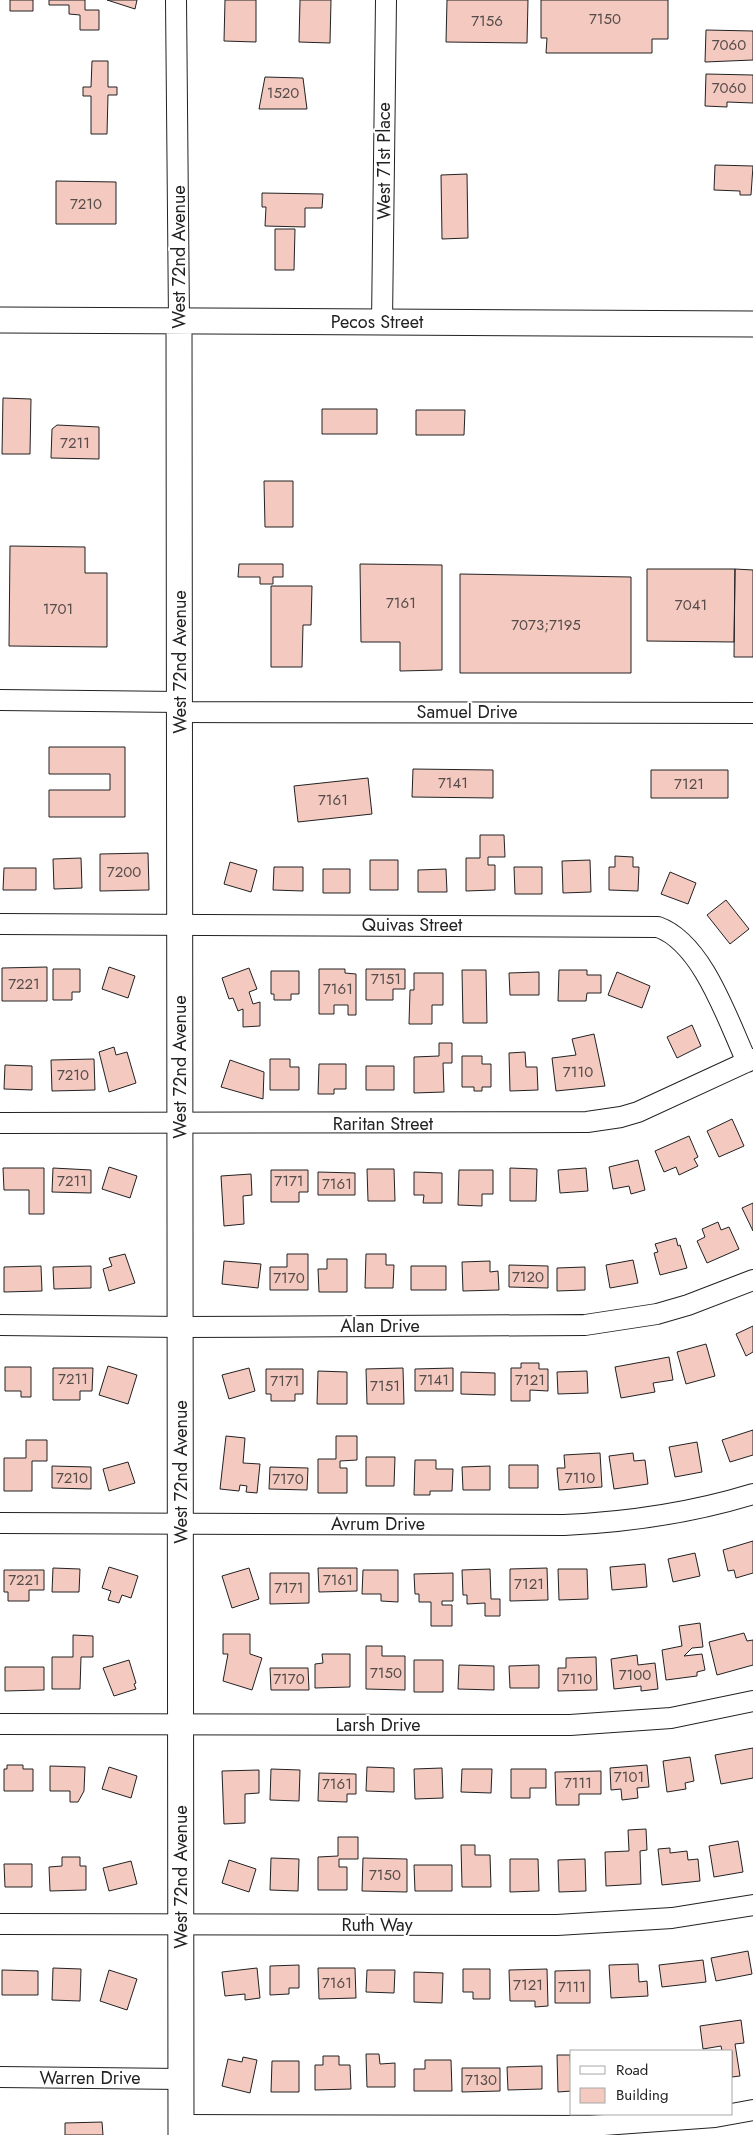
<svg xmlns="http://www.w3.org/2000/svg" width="753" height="2135" font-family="Jost,sans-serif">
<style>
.building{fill:#f3c9c0;stroke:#222}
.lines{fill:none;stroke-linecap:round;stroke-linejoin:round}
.minor-casing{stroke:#222;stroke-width:22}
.major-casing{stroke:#222;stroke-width:27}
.minor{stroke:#fff;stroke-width:20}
.major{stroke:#fff;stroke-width:25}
.labels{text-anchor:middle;stroke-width:4;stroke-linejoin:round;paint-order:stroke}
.number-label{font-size:15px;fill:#564c4a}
.street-label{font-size:18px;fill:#222;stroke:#fff}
</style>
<rect width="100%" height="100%" fill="#fff"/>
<path class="building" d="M10 0H33V11H10Z
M49 0H85V10H99V30H80V15L69 14V5H49Z
M107 0H137L135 9Z
M225 0H256V42L224 41Z
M300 0H331L330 43 299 42Z
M447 0H528L527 43 446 42Z
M541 0H668V39H652V53H546L547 38H541Z
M706 30 753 31V60L705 62Z
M92 61H108V87H117V95H108L107 134H91V96H83V87H91Z
M706 74 753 75V103L727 102V107L705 106Z
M265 77 303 78 307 109H259Z
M715 165 753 166 751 195H740V191L714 190Z
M467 174 468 238 442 239 441 175Z
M56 181 116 182V224H56Z
M262 193 323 194 322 208H305V227L265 226 266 207H262Z
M275 229H295L294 270H275Z
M3 398 31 399 30 454H2Z
M322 409H377V434H322Z
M416 410H465L464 435H416Z
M57 425 99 427V459L51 458 52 429Z
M264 481H293V527H265Z
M10 546 85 547V573H107V647L9 646Z
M239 564H283V577H273V584H260V577H238Z
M360 564 442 565V670L400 671V642H361Z
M647 569H735L734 642 647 641Z
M735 569 753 570V657H734Z
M460 574 631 577V673H460Z
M271 586H312L311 625H303L302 667H271Z
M49 747H125V817H49V790H110V774H49Z
M413 769 493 770V798L412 797Z
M651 770H728V798H651Z
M368 778 372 814 298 822 294 786Z
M480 835H504L505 857H488V865H495V890L466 891V858H480Z
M148 853 149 890 100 891V854Z
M615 856 633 857V867H639L638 891 609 890V867H615Z
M81 858 82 888 54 889 53 859Z
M370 860H398V890H370Z
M590 860 591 892 563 893 562 861Z
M230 862 257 870 251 892 224 884Z
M274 867H303V891L273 890Z
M514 867H542V894H515Z
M4 868H36V890H3Z
M323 869H350V893H323Z
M446 869 447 892H418V870Z
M670 872 696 883 688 904 661 894Z
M726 900 749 929 730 944 707 915Z
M47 967V1001H2V968Z
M109 967 135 976 128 998 102 989Z
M249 968 257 989 249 992 253 1004 260 1002V1026L243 1027V1009L238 1011 233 998 229 999 222 978Z
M53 969H80V992H72V1000H53Z
M319 969H345V973L356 974V1015H348V1005H334V1014H319Z
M366 969H405V989H393V1000H366Z
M462 970H486L487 1023H463Z
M559 970H587V975H601V993H587L586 1001H558Z
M271 971H299V994H291V1000H274V994H271Z
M539 972V995H510L509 973Z
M617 972 650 986 642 1008 608 995Z
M414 973H443V1005H432V1024H409L410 990H414Z
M692 1025 701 1046 677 1058 667 1037Z
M594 1034 605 1086 556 1091 552 1058 576 1055 572 1039Z
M439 1043H452V1063H443L444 1092 414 1093V1057L439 1056Z
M114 1047 116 1055 127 1052 136 1083 109 1092 99 1052Z
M525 1052 526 1067H537L538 1090 510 1091 509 1053Z
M462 1056H482V1064H491V1087H482V1091H474V1087H462Z
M94 1059 95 1090 52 1091 51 1060Z
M270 1059H290V1067H299V1090H270Z
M230 1060 264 1072 263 1099 221 1087Z
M319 1064H346V1089H334V1094H318Z
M5 1065 32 1066V1090L4 1089Z
M366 1066H394V1090H366Z
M732 1119 744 1146 719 1157 707 1131Z
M689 1136 698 1157 694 1159 698 1166 679 1175 676 1167 664 1172 655 1151Z
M638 1160 645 1190 631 1194 629 1186 613 1189 609 1167Z
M109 1167 137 1176 130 1198 102 1189Z
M3 1168H44V1214H29V1190H4Z
M53 1168 91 1170V1193L52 1192Z
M510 1168 537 1169 536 1201H510Z
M586 1168 588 1191 560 1193 558 1170Z
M367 1169H394L395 1201H368Z
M271 1170H308V1192H299V1202H271Z
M459 1170H493V1194H482V1206L458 1205Z
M318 1172 355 1173V1195H318Z
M414 1172 442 1173V1203H423L424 1195H414Z
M251 1174 252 1195 243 1196 244 1224 224 1226 221 1176Z
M753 1203V1231L742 1208Z
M718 1222 721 1230 729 1227 739 1249 707 1263 697 1241 705 1237 702 1229Z
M676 1238 678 1246 680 1245 687 1268 660 1275 654 1253 658 1252 655 1244Z
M125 1254 135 1283 109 1291 103 1269 112 1266 109 1258Z
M287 1254H308V1290H270V1267H287Z
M366 1254H386V1265H394L393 1288H365Z
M327 1259H347V1292H319L318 1269H327Z
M633 1260 638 1283 610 1288 606 1265Z
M224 1261 261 1264 258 1288 222 1284Z
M490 1261V1272L498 1271 499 1290 463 1291 462 1262Z
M509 1265 548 1266V1288L509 1287Z
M41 1266 42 1291 4 1292V1267Z
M91 1266V1288L54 1289 53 1267Z
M411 1266H446V1290H411Z
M585 1267V1290L557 1291V1268Z
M753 1326V1352L746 1356 736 1334Z
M706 1344 715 1376 686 1384 677 1352Z
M669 1357 673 1380 653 1383 655 1392 621 1398 615 1367Z
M521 1363H539V1369H548V1391L530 1390V1401H511V1368H521Z
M108 1366 137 1375 128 1404 99 1395Z
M5 1367H31V1397H21V1391H5Z
M53 1368H93L92 1391H80V1400H53Z
M249 1368 255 1391 229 1399 222 1375Z
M403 1368 404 1404H367L366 1369Z
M453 1368V1391H415V1369Z
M266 1369H303V1394H295V1401H271V1394H266Z
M318 1371 347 1372V1404H317Z
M587 1371 588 1393 558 1394 557 1372Z
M461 1372 495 1373V1395L461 1394Z
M753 1430V1455L730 1462 722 1440Z
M226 1436 245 1438 243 1463 260 1464 257 1493 246 1492 247 1486 240 1485 239 1491 220 1489Z
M336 1436H357V1460L340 1461V1468H347V1493H318V1459H336Z
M26 1440H47V1461H32V1491H4V1458H26Z
M697 1442 702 1472 675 1477 669 1447Z
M600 1453 602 1487 559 1490 557 1468H565L564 1455Z
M633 1453 634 1461 645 1460 648 1484 614 1489 609 1456Z
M366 1457H395L394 1486H366Z
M415 1460H436V1469H453L452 1491H430V1495H414Z
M128 1462 135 1483 109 1491 103 1469Z
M509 1465H538V1488H509Z
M52 1466 91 1467V1489L52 1488Z
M490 1466V1490H463L462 1467Z
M270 1467 308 1468 307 1490 269 1489Z
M753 1541V1573L736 1578 734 1570 728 1571 723 1550Z
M695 1553 700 1576 673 1582 668 1559Z
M645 1564 647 1587 612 1590 610 1567Z
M109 1567 138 1576 131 1598 122 1595 119 1603 108 1600 111 1591 102 1588Z
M53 1568 80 1569 79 1592H52Z
M249 1568 259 1599 232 1608 222 1576Z
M318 1568H357V1591L319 1592Z
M547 1568 548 1600 510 1601V1569Z
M490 1569 491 1599H500V1616H485V1603L467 1604V1595H463L462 1570Z
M558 1569H587L588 1599 559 1600Z
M4 1570H44V1590H29V1601H8V1592H4Z
M363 1570H398V1602L381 1601V1594H362Z
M270 1573H309V1603L270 1604Z
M453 1573V1601H442V1605H452V1626H431V1602H419V1594H415L414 1574Z
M700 1623 703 1647 692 1648 684 1656 702 1654 705 1670 697 1672V1676L666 1680 662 1650 682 1646 679 1626Z
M744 1633 747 1641 753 1640V1665L717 1675 709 1642Z
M223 1634H250V1654L262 1658 252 1690 223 1681 228 1654H223Z
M73 1635 93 1636V1657H81L80 1689H52V1657H73Z
M366 1646H382V1656H405V1690L366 1689Z
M322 1654H350V1687L315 1688V1664L323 1663Z
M637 1655 638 1665 655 1663 658 1689 641 1691V1686L614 1689 611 1659Z
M596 1657 597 1690 558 1691V1668H566V1658Z
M129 1660 136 1683 134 1684 136 1689 114 1696 103 1668Z
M414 1660H443V1692H414Z
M459 1665 494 1666V1690L458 1689Z
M539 1665V1688H510L509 1666Z
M5 1667H44V1690L5 1691Z
M270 1668H308L309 1690H271Z
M753 1748V1778L721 1784 715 1755Z
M690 1757 694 1781 685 1783 686 1789 667 1792 663 1761Z
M7 1765H23V1769H33V1791H4V1769H7Z
M647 1765 649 1787 637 1788 638 1798 622 1800 621 1789 611 1790 610 1768Z
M50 1766 85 1767 84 1791 78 1802H70V1791H50Z
M109 1767 137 1776 131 1798 102 1789Z
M367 1767 394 1768V1792L366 1791Z
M442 1768 443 1798 415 1799 414 1769Z
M271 1769 300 1770 299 1801 270 1800Z
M462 1769H492L491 1793 461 1792Z
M511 1769H546V1788H530V1798H511Z
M259 1770V1793L245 1794V1823L224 1824 222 1771Z
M601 1771V1794H579V1805H556L555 1772Z
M319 1773 356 1774V1794H347V1802L318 1801Z
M646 1829 647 1850 640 1851 641 1884 606 1886 605 1852 629 1851 628 1830Z
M338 1837H358V1859H339V1867H347V1890H318V1857L338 1856Z
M738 1841 743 1872 714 1877 709 1846Z
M461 1845H475V1855H490L491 1887H462Z
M670 1848V1853L687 1851 688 1860 698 1859 700 1881 662 1885 658 1849Z
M62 1857H80V1866H86V1890L50 1891 49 1867 62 1866Z
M271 1858 299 1859 298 1891 270 1890Z
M363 1858 407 1859V1892L362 1891Z
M510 1859H538L539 1891 510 1892Z
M585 1859 586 1891 559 1892 558 1860Z
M229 1860 256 1869 249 1892 222 1883Z
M131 1861 137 1884 109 1891 103 1868Z
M4 1864H32V1887H5Z
M414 1865H452V1891H415Z
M748 1951 752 1974 716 1981 711 1958Z
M703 1960 706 1982 662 1987 659 1965Z
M638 1964 639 1982 647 1981 648 1996 611 1998 609 1965Z
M299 1965V1988H289V1994L270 1995V1966Z
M53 1968 81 1969 80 2001 52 2000Z
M257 1968 260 1998 245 2000V1994L225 1996 222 1972Z
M318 1968H355L356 1998 319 1999Z
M463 1969H490V1999H473V1992H463Z
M547 1969 548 2006 535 2007V2001H510L509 1970Z
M2 1970 38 1971V1995H2Z
M109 1970 137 1979 127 2010 100 2001Z
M367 1970H395L394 1993 366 1992Z
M590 1970V2003H555V1971Z
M414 1972 443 1973 442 2003 414 2002Z
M741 2020 744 2043 735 2044 740 2076 732 2077V2051H722L721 2046 703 2049 700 2026Z
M366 2054H379L380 2064 395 2063V2087H367Z
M557 2055H570L572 2091 558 2092Z
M323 2056H339V2065H350L351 2089 315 2090V2065H323Z
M243 2057 257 2060 250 2093 222 2086 228 2059 242 2062Z
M425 2060H451L452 2091H414V2069H425Z
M272 2061H299V2092H271Z
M542 2066V2089L508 2090 507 2067Z
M462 2068H500V2091L462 2092Z
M102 2122 103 2135H65V2123Z"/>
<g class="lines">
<defs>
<path id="minor" d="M176 0 179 321
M382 322 386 0
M0 700 180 702
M180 712 753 713
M0 924 658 927C703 943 728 1021 747 1062
M0 1123 587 1122 621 1117 638 1112 753 1059
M0 1325 181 1327 585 1325 657 1314 688 1305 753 1280
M0 1523 564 1525C629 1522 691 1513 753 1494
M0 1724 570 1725 671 1718 753 1701
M0 1924 557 1925 672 1918 753 1905
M0 2077 181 2079
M181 2125 590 2126 715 2117 753 2110"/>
<path id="major" d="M0 320 753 324
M179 321 181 2135"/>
</defs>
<use href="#minor" class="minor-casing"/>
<use href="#major" class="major-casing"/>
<use href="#minor" class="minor"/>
<use href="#major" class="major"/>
</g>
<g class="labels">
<g class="number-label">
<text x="605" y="24">7150</text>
<text x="487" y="26">7156</text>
<text x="729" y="50">7060</text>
<text x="729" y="93">7060</text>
<text x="283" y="98">1520</text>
<text x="86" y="209">7210</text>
<text x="75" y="448">7211</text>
<text x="401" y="608">7161</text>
<text x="691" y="610">7041</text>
<text x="58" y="614">1701</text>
<text x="546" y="630">7073;7195</text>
<text x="453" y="788">7141</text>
<text x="689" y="789">7121</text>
<text x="333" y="805">7161</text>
<text x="124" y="877">7200</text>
<text x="386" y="984">7151</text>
<text x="24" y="989">7221</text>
<text x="338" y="994">7161</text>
<text x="578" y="1077">7110</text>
<text x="73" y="1080">7210</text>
<text x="72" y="1186">7211</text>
<text x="289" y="1186">7171</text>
<text x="337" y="1189">7161</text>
<text x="528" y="1282">7120</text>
<text x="289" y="1283">7170</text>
<text x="73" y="1384">7211</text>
<text x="434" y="1385">7141</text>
<text x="530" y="1385">7121</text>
<text x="285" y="1386">7171</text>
<text x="385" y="1391">7151</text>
<text x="72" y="1483">7210</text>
<text x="580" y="1483">7110</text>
<text x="288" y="1484">7170</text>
<text x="24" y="1585">7221</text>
<text x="338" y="1585">7161</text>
<text x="529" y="1589">7121</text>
<text x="289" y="1593">7171</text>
<text x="386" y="1678">7150</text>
<text x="635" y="1680">7100</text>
<text x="289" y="1684">7170</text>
<text x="577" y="1684">7110</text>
<text x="629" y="1782">7101</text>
<text x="578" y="1788">7111</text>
<text x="337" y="1789">7161</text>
<text x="385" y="1880">7150</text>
<text x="337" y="1988">7161</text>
<text x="528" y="1990">7121</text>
<text x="572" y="1992">7111</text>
<text x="481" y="2085">7130</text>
</g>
<g class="street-label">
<text transform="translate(384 161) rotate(-90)" y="6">West 71st Place</text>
<text transform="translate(179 257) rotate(-90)" y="6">West 72nd Avenue</text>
<text x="377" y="328">Pecos Street</text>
<text transform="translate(180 662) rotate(-90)" y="6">West 72nd Avenue</text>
<text x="467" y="718">Samuel Drive</text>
<text x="412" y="931">Quivas Street</text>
<text transform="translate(180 1067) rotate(-90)" y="6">West 72nd Avenue</text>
<text x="383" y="1130">Raritan Street</text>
<text x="380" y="1332">Alan Drive</text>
<text transform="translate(181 1472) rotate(-90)" y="6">West 72nd Avenue</text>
<text x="378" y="1530">Avrum Drive</text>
<text x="378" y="1731">Larsh Drive</text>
<text transform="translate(181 1877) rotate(-90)" y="6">West 72nd Avenue</text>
<text x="377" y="1931">Ruth Way</text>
<text x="90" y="2084">Warren Drive</text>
</g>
</g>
<rect x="570" y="2050" width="162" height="65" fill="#ffffff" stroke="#a7a7a7"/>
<rect x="580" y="2066" width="25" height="8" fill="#ffffff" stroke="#a7a7a7"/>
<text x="616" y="2075" font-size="15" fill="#222222">Road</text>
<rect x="580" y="2088" width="25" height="15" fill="#f3c9c0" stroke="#a7a7a7"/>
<text x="616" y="2100" font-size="15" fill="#222222">Building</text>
</svg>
